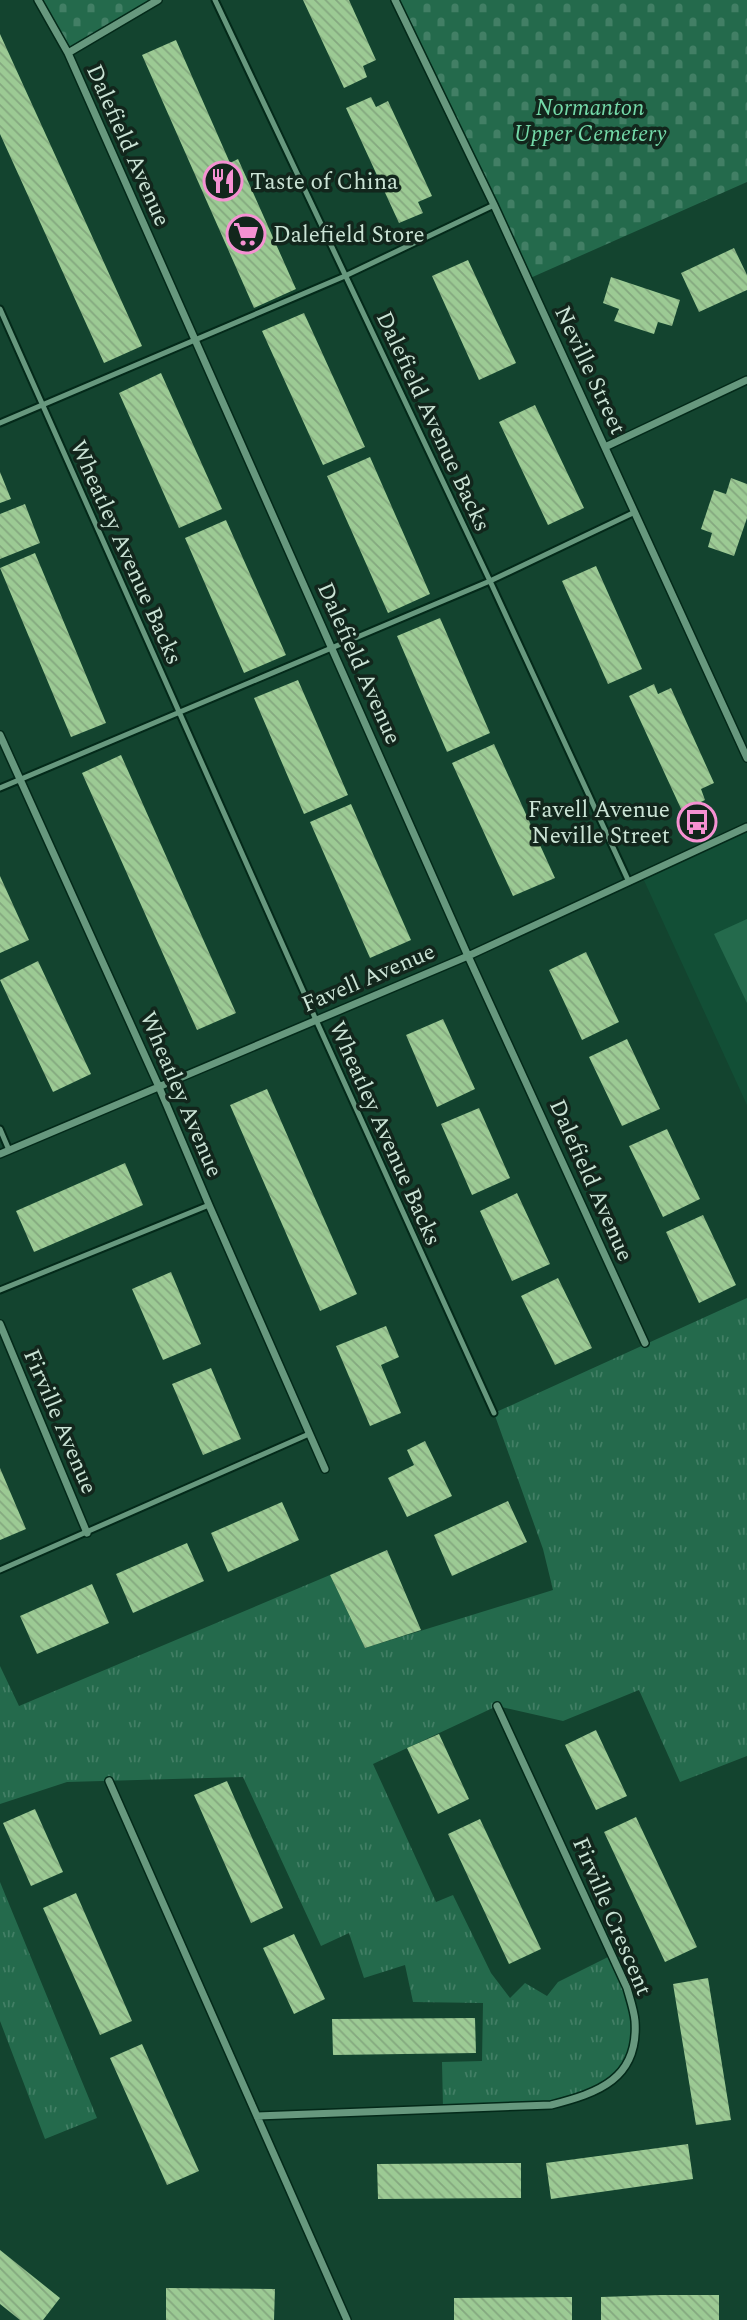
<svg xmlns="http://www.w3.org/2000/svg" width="747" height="2320" font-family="Spectral,serif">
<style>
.built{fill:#124f36}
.grass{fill:url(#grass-tufts)}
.cemetery{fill:url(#cemetery-stones)}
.pitch{fill:#246a4c}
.building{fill:url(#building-back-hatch)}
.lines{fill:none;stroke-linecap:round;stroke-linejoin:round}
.lane-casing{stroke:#032919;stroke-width:9}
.street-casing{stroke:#032919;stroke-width:10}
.lane{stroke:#67987e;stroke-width:5}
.street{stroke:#67987e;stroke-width:7}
.labels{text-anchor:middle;stroke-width:7;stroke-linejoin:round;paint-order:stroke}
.park-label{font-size:23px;font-style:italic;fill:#74daa9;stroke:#12261c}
.street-label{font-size:23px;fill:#cbe4d6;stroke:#12261c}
.poi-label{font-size:23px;fill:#cbe4d6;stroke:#12261c;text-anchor:start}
</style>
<defs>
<pattern id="grass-tufts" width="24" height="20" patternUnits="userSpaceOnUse" patternTransform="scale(1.75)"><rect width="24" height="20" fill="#246a4c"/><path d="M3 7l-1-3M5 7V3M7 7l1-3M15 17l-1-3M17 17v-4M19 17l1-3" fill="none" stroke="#427f65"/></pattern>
<pattern id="cemetery-stones" width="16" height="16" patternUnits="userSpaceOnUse" patternTransform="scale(1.75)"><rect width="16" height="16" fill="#246a4c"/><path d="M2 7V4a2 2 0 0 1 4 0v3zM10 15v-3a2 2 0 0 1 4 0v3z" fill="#427f65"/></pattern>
<pattern id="building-back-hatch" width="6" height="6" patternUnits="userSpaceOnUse" patternTransform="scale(1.75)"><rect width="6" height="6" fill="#9cca94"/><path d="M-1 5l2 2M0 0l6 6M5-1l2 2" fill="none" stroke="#84a87f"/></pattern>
</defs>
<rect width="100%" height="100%" fill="#13442f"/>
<path class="built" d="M747 827V1105L642 876Z"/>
<path class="grass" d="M747 1298V1756L680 1782 639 1690 563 1721 497 1706 373 1764 436 1902 453 1895 491 1973 510 1998 525 1983 547 1996 558 1982 612 1955C618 1973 632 2003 635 2021 647 2119 504 2106 443 2108L442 2062 482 2061 483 2003 413 2002 405 1965 364 1978 349 1933 321 1946 243 1777 67 1782 0 1804V1666L19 1706 330 1575 365 1648 553 1590 543 1549 494 1413Z
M0 1882 97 2118 45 2139 0 2021Z"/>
<path class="cemetery" d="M38 0H158L68 53Z
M395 0H747V182L528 279Z"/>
<path class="pitch" d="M747 919V1003L714 934Z"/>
<path class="building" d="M303 0H349L376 60 363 66 367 77 344 88Z
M0 34 142 346 104 363 0 134Z
M176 40 230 163 238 159 296 289 254 308 142 55Z
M371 97 376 107 388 101 432 196 418 202 423 213 399 223 346 108Z
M734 248 747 275V290L699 312 681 273Z
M468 260 516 363 479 380 432 276Z
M611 277 680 300 672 326 658 322 654 334 614 321 619 309 603 303Z
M304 313 365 447 323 465 262 331Z
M161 373 222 509 179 528 119 393Z
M535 405 584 508 548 525 499 422Z
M370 457 430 594 388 613 327 476Z
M0 472 11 499 0 503Z
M731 478 747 484V518L734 556 708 547 712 533 701 529 714 490 726 494Z
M25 504 40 543 0 559V514Z
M226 520 286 655 244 673 185 538Z
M35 553 106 723 71 737 0 568Z
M596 566 642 669 608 684 562 581Z
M440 618 490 733 447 752 397 636Z
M298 680 348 795 304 814 254 698Z
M654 684 658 694 671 688 714 783 701 789 705 800 682 811 629 696Z
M494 744 555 878 513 896 452 763Z
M121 755 236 1013 197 1030 82 773Z
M351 804 411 940 370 958 310 822Z
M0 876 29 940 0 953Z
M586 952 619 1022 582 1040 549 970Z
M38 961 91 1074 53 1092 0 980Z
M443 1019 475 1089 437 1107 406 1035Z
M627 1039 660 1109 622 1126 589 1057Z
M267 1089 357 1294 320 1311 230 1105Z
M479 1108 510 1178 472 1195 441 1124Z
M667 1129 700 1199 663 1217 629 1146Z
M125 1163 143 1205 34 1252 16 1211Z
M517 1193 550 1264 512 1281 480 1211Z
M703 1215 736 1285 699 1303 666 1232Z
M171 1272 201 1344 163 1360 132 1289Z
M558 1278 592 1348 555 1365 521 1296Z
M386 1326 399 1357 381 1365 401 1413 370 1426 336 1346Z
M211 1368 241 1439 203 1455 172 1384Z
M425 1441 452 1496 407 1517 388 1478 414 1465 407 1450Z
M0 1468 26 1529 0 1540Z
M508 1501 527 1542 452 1576 434 1535Z
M282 1502 299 1540 228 1572 211 1533Z
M187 1543 204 1581 133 1613 116 1574Z
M387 1550 421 1630 365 1648 330 1575Z
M92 1584 109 1623 37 1654 20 1616Z
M596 1730 627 1796 596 1810 565 1745Z
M439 1734 469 1799 438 1814 407 1748Z
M227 1781 283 1908 251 1923 194 1795Z
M35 1809 63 1872 31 1886 3 1823Z
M636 1817 697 1947 665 1962 604 1832Z
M480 1819 541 1949 509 1964 448 1834Z
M76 1893 132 2021 100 2035 43 1908Z
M294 1934 325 1999 294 2014 263 1948Z
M708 1978 731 2120 696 2125 673 1984Z
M475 2018 476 2053 333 2055 332 2019Z
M142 2044 199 2171 167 2185 110 2058Z
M688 2144 693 2179 551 2199 546 2163Z
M521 2163V2198L378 2199 377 2164Z
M0 2250 60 2298 43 2320H20L0 2304Z
M166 2288 275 2289 274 2320H166Z
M660 2295H719V2320H601V2297Z
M572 2297V2320H454V2298Z"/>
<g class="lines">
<defs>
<path id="lane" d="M215 0 490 581 629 882
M0 309 316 1020 494 1413
M0 423 345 276 494 205
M0 788 490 581 635 512
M0 1129 9 1150
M0 1290 209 1205
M0 1570 309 1434"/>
<path id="street" d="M38 0 68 53 468 956 645 1343
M395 0 494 205 747 758
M68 53 158 0
M605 447 747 380
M0 735 159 1087 209 1205 325 1469
M0 1154 468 956 747 827
M0 1324 87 1533
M109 1781 347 2320
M257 2116 551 2105C598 2093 639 2079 635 2021 634 2010 630 1999 627 1988L497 1706"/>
</defs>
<use href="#lane" class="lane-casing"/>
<use href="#street" class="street-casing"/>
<use href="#lane" class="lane"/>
<use href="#street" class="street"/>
</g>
<defs>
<symbol id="restaurant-ring" viewBox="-11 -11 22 22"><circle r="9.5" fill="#12261c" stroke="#f591d2" stroke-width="1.5"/><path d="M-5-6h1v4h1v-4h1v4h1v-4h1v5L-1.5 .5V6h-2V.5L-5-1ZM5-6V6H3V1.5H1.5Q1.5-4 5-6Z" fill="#f591d2"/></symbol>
<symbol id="supermarket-ring" viewBox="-11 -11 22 22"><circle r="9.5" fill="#12261c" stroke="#f591d2" stroke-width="1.5"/><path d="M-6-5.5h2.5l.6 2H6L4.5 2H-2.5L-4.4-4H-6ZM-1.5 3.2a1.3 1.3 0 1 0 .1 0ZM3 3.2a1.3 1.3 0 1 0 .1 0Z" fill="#f591d2"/></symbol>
<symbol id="bus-ring" viewBox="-11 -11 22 22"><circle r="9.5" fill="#12261c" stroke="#f591d2" stroke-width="1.5"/><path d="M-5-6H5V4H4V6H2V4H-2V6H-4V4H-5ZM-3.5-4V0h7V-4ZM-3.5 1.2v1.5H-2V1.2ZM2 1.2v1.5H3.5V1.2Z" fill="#f591d2"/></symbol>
</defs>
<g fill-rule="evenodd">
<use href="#restaurant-ring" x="201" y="159" width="44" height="44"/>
<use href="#supermarket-ring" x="224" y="212" width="44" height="44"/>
<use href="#bus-ring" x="675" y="800" width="44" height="44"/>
</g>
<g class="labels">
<g class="park-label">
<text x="590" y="115">Normanton<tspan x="590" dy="26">Upper Cemetery</tspan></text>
</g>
<g class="street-label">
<text transform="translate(129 145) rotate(66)" y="8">Dalefield Avenue</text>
<text transform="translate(591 370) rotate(65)" y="8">Neville Street</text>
<text transform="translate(434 421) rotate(65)" y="8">Dalefield Avenue Backs</text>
<text transform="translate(127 552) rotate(66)" y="8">Wheatley Avenue Backs</text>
<text transform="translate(360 663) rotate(66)" y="8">Dalefield Avenue</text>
<text transform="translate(368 977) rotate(-23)" y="8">Favell Avenue</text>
<text transform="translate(182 1094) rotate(67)" y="8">Wheatley Avenue</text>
<text transform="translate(386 1133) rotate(66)" y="8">Wheatley Avenue Backs</text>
<text transform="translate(592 1180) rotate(66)" y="8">Dalefield Avenue</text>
<text transform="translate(61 1421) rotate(67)" y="8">Firville Avenue</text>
<text transform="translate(613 1916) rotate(67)" y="8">Firville Crescent</text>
</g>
<g class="poi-label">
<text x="250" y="189">Taste of China</text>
<text x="273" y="242">Dalefield Store</text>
<text x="670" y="817" text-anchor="end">Favell Avenue<tspan x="670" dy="26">Neville Street</tspan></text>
</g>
</g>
</svg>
